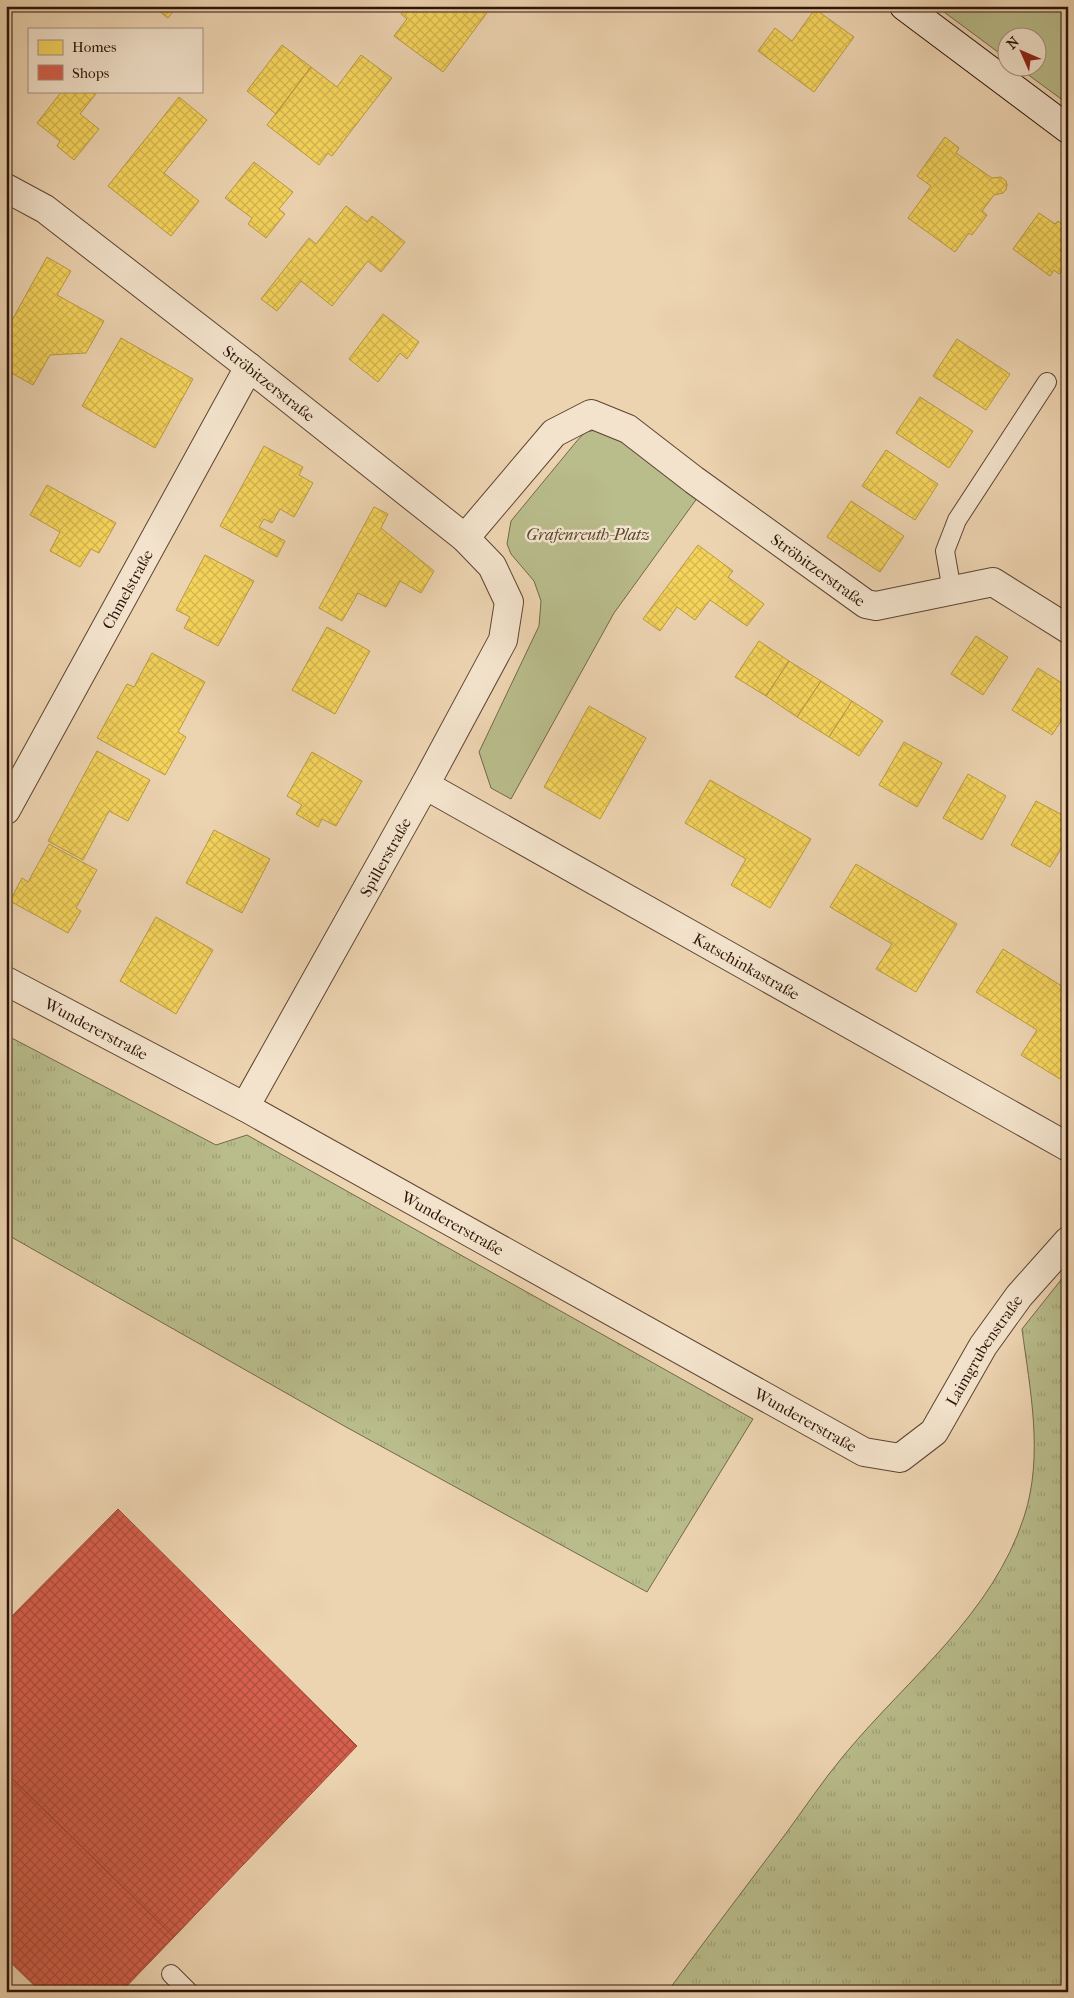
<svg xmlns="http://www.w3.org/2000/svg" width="1074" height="1998" font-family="'IM FELL French Canon',serif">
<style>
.grass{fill:url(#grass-tufts);stroke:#73684a}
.park{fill:#b9bc8b;stroke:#73684a}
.homes{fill:url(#homes-cross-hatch);stroke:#ba9b43}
.shops{fill:url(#shops-cross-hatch);stroke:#a34938}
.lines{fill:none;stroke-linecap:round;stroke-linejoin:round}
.lane-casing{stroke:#5d4332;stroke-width:20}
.street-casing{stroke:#5d4332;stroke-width:30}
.secondary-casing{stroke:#2d1308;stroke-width:30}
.lane{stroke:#f3e3cc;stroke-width:18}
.street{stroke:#f3e3cc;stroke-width:28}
.secondary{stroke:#f3e3cc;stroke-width:28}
.labels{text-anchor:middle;stroke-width:5;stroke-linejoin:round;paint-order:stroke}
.street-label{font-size:16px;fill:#2d1308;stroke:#f3e3cc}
.park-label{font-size:16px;font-style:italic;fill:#57462f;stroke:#f3e3cc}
</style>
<defs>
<pattern id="grass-tufts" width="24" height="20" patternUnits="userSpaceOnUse" patternTransform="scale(1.25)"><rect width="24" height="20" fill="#b9bc8b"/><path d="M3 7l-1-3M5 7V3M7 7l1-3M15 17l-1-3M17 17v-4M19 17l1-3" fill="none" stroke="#9fa176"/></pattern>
<pattern id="homes-cross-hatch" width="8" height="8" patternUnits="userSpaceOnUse" patternTransform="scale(1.25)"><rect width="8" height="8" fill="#f6d55c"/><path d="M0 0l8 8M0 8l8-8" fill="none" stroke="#d3b64e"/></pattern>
<pattern id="shops-cross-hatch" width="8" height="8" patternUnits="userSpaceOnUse" patternTransform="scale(1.25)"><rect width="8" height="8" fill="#d6604d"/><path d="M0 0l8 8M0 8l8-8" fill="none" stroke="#ae4e3e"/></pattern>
</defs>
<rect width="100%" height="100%" fill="#edd4b1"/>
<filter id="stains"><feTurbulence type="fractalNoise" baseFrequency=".004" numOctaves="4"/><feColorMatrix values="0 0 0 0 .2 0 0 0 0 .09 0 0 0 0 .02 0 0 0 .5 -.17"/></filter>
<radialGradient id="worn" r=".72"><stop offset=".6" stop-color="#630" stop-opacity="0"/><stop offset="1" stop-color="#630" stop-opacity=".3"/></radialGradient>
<path class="grass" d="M6 1035 216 1145 247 1135 753 1419 647 1592 346 1427 6 1234Z
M1068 1271V1992L668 1991C706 1939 745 1888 784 1836 804 1809 823 1780 845 1754 909 1677 992 1615 1024 1517 1044 1456 1030 1390 1022 1329Z"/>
<path class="park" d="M936 6H1068V104L1019 68H1036V38H1006V58Z
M602 429 617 432 698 497 614 613 511 799 491 788 479 752 539 626 541 601 534 581 511 554 507 544 511 521 576 442 585 432Z"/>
<path class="homes" d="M6 6H17L9 16 6 14Z
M152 6H177L168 18Z
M407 6H492L443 72 394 36 407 19 401 14Z
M815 9 854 37 814 92 758 51 775 28 792 41Z
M282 45 311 67 276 114 247 91Z
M361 55 392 78 332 156 328 153 319 165 267 125 311 67 337 87Z
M62 91H98L80 114 99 129 74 160 57 146 60 141 37 123Z
M179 97 207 120 164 173 199 201 171 236 108 186Z
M945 137 959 148 956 153 992 178 1001 177 1006 181 1007 185 1006 190 1003 193 994 195 982 211 987 215 972 235 969 233 955 252 908 218 931 186 917 176Z
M254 162 293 192 279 209 285 214 266 238 248 224 252 218 225 198Z
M346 206 367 222 372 216 405 242 381 272 368 261 332 306 301 281 277 311 261 299 309 238 316 244Z
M1039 213 1055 224 1058 221 1062 224 1068 223V267L1059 274 1054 270 1050 276 1013 249Z
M47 257 71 271 57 295 104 321 86 353 50 355 33 385 6 370V331Z
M383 314 419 342 407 359 400 353 378 382 349 359Z
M121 338 193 379 155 448 82 406Z
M957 339 1010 374 986 410 933 376Z
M920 397 973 431 949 468 896 433Z
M264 446 303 467 299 475 313 483 294 517 280 509 272 523 264 519 259 527 285 541 277 557 220 526Z
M886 450 938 484 915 520 862 486Z
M47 485 116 523 99 553 91 549 80 567 50 551 60 532 30 515Z
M851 501 904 536 880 572 827 537Z
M374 507 388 514 381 528 434 571 421 593 400 581 386 607 358 593 342 621 319 608Z
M698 545 733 571 728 577 764 604 747 626 710 600 695 620 677 607 660 631 643 619Z
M205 555 254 581 218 646 184 628 190 617 176 610Z
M327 627 370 651 335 714 292 690Z
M976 636 1008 657 983 695 951 674Z
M759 641 789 661 766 696 735 677Z
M152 653 205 682 178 732 186 737 165 775 97 738 127 684 134 687Z
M789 661 821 681 797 717 766 696Z
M1038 668 1068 687V710L1052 735 1012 710Z
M821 681 852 701 829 737 797 717Z
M852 701 883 721 859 756 829 737Z
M589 706 646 738 600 819 544 787Z
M904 742 942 763 917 807 879 785Z
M97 751 150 780 128 821 109 811 83 860 48 841Z
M312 752 362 781 336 826 322 819 318 827 296 814 302 805 287 796Z
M968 774 1006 796 982 840 943 818Z
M710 780 811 839 770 908 731 885 746 859 685 823Z
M1036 801 1068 818V837L1050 867 1011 845Z
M214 830 270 859 242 913 186 883Z
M49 844 97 870 76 908 81 911 68 933 10 901 22 878 28 882Z
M856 864 957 924 916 992 876 969 892 944 830 907Z
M156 917 213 950 176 1014 120 981Z
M1003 949 1068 990V1066L1060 1079 1021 1055 1037 1030 976 992Z"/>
<path class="shops" d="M118 1509 357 1746 174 1937 6 1773V1622Z
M7 1773 174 1937 121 1992H41L6 1958Z
M6 1983 15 1992H6Z"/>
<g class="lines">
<defs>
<path id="lane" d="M952 591 945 551 957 520 1047 382
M171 1974 189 1992"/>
<g id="street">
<path id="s1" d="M6 188 45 209 249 367 465 538 492 566 509 602 503 640 425 785 245 1107"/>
<path id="s2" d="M465 538 554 433 591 414 628 429 694 480 866 604 876 606 993 582 1068 629"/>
<path id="s3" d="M425 785 1068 1147"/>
<path id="s4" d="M6 810 249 367"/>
<path id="s5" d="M6 981 245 1107 864 1452 900 1458 934 1432 983 1346 1019 1296 1068 1241"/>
</g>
<path id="secondary" d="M904 6 1068 129"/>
</defs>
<use href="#lane" class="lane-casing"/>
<use href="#street" class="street-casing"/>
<use href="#secondary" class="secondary-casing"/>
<use href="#lane" class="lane"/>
<use href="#street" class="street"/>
<use href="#secondary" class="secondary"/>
</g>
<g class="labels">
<g class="street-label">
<text dy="6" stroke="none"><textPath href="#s1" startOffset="328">Ströbitzerstraße</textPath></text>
<text dy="6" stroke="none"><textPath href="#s2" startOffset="456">Ströbitzerstraße</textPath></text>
<text dy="6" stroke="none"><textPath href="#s4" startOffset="252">Chmelstraße</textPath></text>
<text transform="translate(385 857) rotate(-61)" y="6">Spillerstraße</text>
<text dy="6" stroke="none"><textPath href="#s3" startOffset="369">Katschinkastraße</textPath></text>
<text dy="6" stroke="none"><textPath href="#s5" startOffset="102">Wundererstraße</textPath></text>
<text dy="6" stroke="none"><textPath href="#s5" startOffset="508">Wundererstraße</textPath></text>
<text dy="6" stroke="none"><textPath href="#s5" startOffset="1154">Laimgrubenstraße</textPath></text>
<text dy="6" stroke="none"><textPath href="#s5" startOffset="912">Wundererstraße</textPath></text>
</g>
<g class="park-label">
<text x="588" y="540">Grafenreuth-Platz</text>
</g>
</g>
<rect width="1074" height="1998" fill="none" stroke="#edd4b1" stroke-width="25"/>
<rect x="8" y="8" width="1059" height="1983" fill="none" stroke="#2d1308" stroke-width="2.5"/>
<rect x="12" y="12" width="1049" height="1973" fill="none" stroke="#2d1308"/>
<rect x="28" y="28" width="175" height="65" fill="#f3e3cc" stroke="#a4907e"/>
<rect x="38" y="40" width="25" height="15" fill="#f6d55c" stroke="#a4907e"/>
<text x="72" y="52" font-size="15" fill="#2d1308">Homes</text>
<rect x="38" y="65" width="25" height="15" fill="#d6604d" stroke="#a4907e"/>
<text x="72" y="78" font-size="15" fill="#2d1308">Shops</text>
<g transform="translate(1022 52) rotate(315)"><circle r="24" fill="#f3e3cc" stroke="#a4907e"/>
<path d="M0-4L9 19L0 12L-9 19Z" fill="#8f2418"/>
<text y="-8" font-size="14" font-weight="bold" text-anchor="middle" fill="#2d1308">N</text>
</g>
<rect width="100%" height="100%" filter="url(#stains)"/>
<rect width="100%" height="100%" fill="url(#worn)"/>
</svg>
